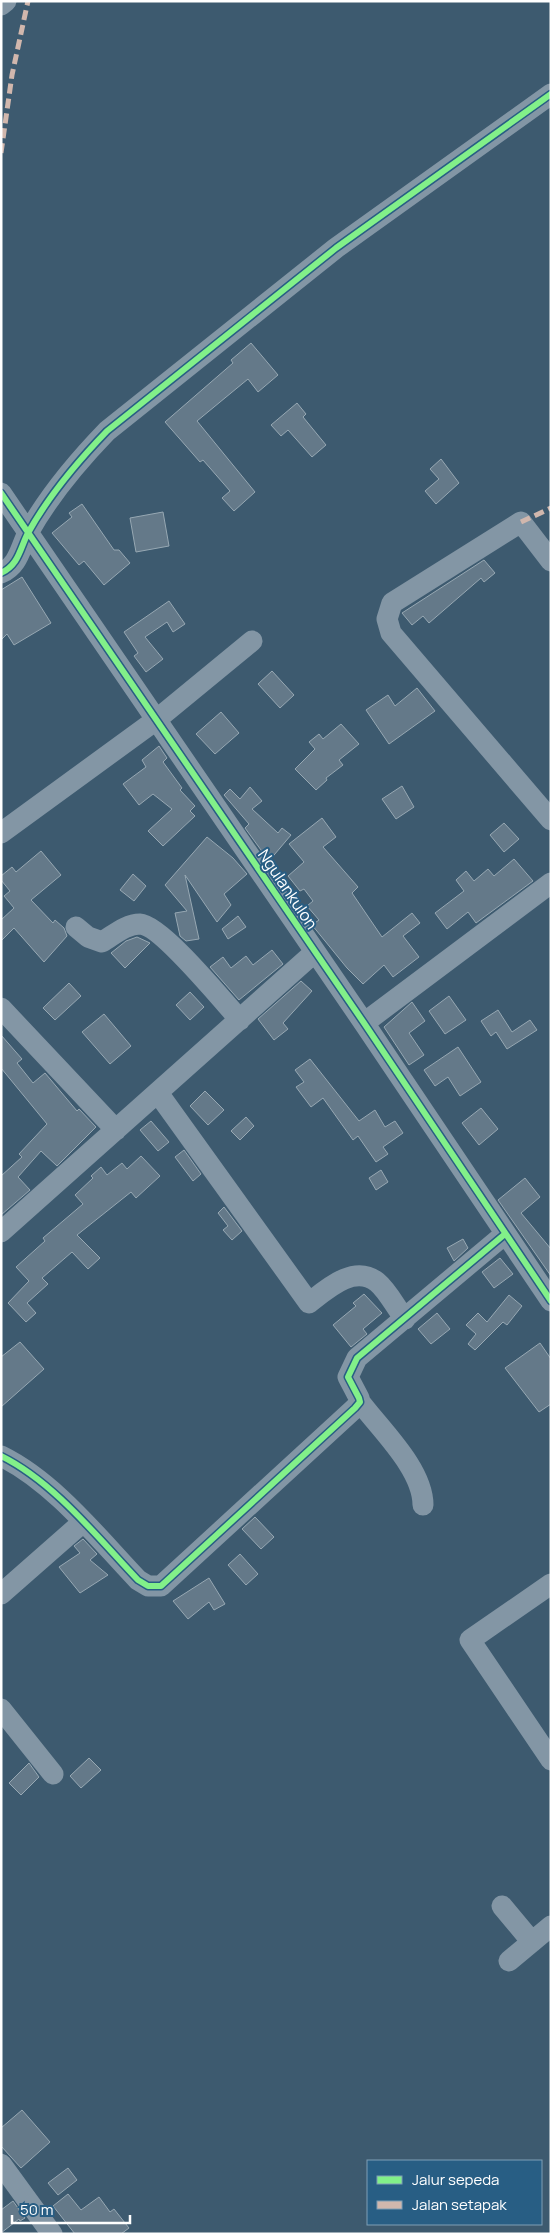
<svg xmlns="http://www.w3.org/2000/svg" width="552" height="2235" font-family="Manrope,sans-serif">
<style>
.building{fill:#647989;stroke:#97a8b3}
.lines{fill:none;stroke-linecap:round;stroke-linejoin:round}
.minor{stroke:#8396a5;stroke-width:21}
.quiet{stroke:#d1b7ad;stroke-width:5;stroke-dasharray:10 5;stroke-linecap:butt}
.cycleway-casing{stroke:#285e84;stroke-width:9}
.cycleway{stroke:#82f089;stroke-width:6}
.labels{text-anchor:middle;stroke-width:4;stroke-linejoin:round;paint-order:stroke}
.street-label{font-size:16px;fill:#fff;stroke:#285e84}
</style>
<rect width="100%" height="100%" fill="#3d5a6f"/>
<path class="building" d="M251 343 278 375 258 392 248 379 197 421 255 492 234 511 222 498 230 491 203 460 200 462 165 422 233 363 231 360Z
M297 403 306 414 303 417 326 445 312 457 288 430 281 436 271 425Z
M441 459 459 483 436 504 425 491 439 479 430 469Z
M82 504 114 550H119L130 563 104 585 84 561 79 565 52 533 72 517 69 513Z
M163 512 169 546 136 552 130 518Z
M484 560 495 573 484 582 481 578 429 623 423 616 412 625 402 613Z
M22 577 51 623 14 645 7 634 1 640V590Z
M169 601 185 624 173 632 167 622 145 637 163 659 146 672 134 656 138 653 124 632Z
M272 671 294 695 280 708 258 684Z
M417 688 435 711 389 744 366 710 388 695 395 706Z
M221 712 239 733 215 754 196 734Z
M341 724 359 744 339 760 343 765 326 778 327 780 316 790 295 769 315 749 309 742 319 734 323 739Z
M159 746 167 758 163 762 182 788 180 790 195 806 190 811 195 816 163 846 148 831 172 809 153 794 139 805 123 784 146 767 142 760Z
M402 786 414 807 396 819 382 799Z
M250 787 262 801 252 809 278 833 282 828 291 835 269 861 245 828 249 824 224 795 230 789 240 799Z
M322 818 336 837 323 847 358 887 352 893 382 937 412 913 420 923 403 936 419 957 393 977 384 965 363 984 347 968 312 925 319 920 307 906 313 901 304 889 300 891 288 876 304 862 289 844Z
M504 823 519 839 504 852 490 835Z
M207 837 233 858 247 874 224 894 231 905 217 922 185 875 199 939 186 941 180 936 175 913 187 911 165 885Z
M41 851 61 875 31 900 53 923 55 920 64 928 67 936 44 962 14 928 1 941V920L14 908 4 896 10 891 1 880V876L12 867 16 872Z
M514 859 533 881 476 923 468 912 447 929 435 913 464 891 456 880 466 871 474 881 488 869 494 876Z
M133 874 146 886 134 901 120 890Z
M238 916 246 927 228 939 222 929Z
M137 937 150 943 125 968 111 953 126 941Z
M272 950 283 964 239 1000 210 967 223 957 231 968 246 956 253 965Z
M301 981 312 991 283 1023 288 1029 274 1040 258 1019Z
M69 983 81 996 55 1020 43 1008Z
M190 992 204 1007 190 1020 176 1005Z
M449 996 466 1020 445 1034 429 1011Z
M412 1002 425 1021 409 1033 424 1055 409 1065 384 1027Z
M498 1010 512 1032 530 1020 537 1030 507 1049 496 1032 491 1036 481 1021Z
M104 1014 131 1046 110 1064 82 1032Z
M1 1035 22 1059 17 1063 33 1083 45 1073 77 1111 79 1109 96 1127 57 1166 41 1151 18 1177 30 1190 1 1215V1176L22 1157 19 1154 47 1124 1 1068Z
M458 1047 481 1082 460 1096 448 1077 435 1086 424 1070Z
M310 1059 359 1121 375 1110 385 1127 395 1121 403 1133 383 1147 388 1154 376 1162 358 1136 353 1140 323 1098 311 1107 296 1087 304 1082 295 1070Z
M205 1091 224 1110 208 1125 190 1106Z
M481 1108 498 1129 479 1145 462 1123Z
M246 1117 254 1126 240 1140 231 1131Z
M151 1121 169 1142 158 1151 140 1130Z
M184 1150 201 1174 193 1181 175 1157Z
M141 1156 160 1176 136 1198 131 1192 77 1235 100 1258 88 1269 72 1252 42 1278 48 1284 27 1303 36 1313 26 1322 8 1303 29 1281 16 1267 45 1241 43 1238 83 1204 75 1195 93 1178 91 1176 101 1167 107 1175 122 1163 127 1169Z
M381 1170 388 1182 376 1190 369 1178Z
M525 1178 540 1197 521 1213 551 1249V1276L498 1200Z
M224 1207 242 1231 232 1240 223 1230 228 1226 218 1213Z
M463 1239 468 1248 454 1261 447 1248Z
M500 1258 513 1274 494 1288 482 1272Z
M364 1294 382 1313 363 1329 367 1334 351 1347 333 1325 356 1306 353 1303Z
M509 1295 522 1306 507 1325 503 1322 475 1350 468 1344 476 1334 466 1325 478 1313 487 1322Z
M437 1313 450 1329 431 1344 418 1329Z
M20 1342 44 1369 1 1407V1357Z
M540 1343 551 1359V1404L539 1412 505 1368Z
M255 1517 274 1537 261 1549 242 1529Z
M83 1539 97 1554 90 1560 108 1575 80 1593 59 1567 80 1553 74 1546Z
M240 1554 258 1574 246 1585 228 1565Z
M209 1578 225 1604 214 1610 209 1602 188 1619 173 1601Z
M89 1758 101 1770 81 1788 70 1776Z
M29 1763 39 1777 21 1795 9 1783Z
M22 2110 50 2142 21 2168 1 2146V2128Z
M68 2168 77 2180 58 2195 48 2183Z
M68 2194 81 2210 99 2197 110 2212 114 2209 129 2228 121 2234H75L53 2206Z
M13 2201 25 2218 20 2221 19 2219 1 2233V2210Z"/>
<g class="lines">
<path class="minor" d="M1 5 6 1
M1 493 364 1023 551 1301
M551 561 521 522 392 603 387 619 391 633 551 820
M1 573C19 565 20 548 28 533 48 497 79 460 107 431L336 248 551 94
M1 833 156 720 252 641
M76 927 88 937 102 942C114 935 126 924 140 924 161 925 223 1001 240 1020
M1 1008 116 1130
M364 1023 551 883
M158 1093 309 1303C327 1289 354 1264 377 1282 388 1291 396 1308 405 1319
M1 1232 315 952
M360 1402C381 1430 423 1469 423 1505
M1 1456C54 1482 98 1538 138 1580L148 1586H161L355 1408 360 1402 359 1398 348 1377 357 1358 505 1234
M551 1584 470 1640 551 1760
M1 1594 83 1522
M1 1709 53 1774
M502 1906 532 1942
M509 1961 551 1926
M1 2164 52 2234"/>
<path class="quiet" d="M1 153 12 75 28 1
M521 522 551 508"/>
<defs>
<path id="cycleway" d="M1 493 364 1023 551 1301
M1 573C19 565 20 548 28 533 48 497 79 460 107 431L336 248 551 94
M1 1456C54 1482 98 1538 138 1580L148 1586H161L355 1408 360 1402 359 1398 348 1377 357 1358 505 1234"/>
</defs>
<use href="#cycleway" class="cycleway-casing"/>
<use href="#cycleway" class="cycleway"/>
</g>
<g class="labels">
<g class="street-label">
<text transform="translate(288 889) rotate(56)" y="6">Ngulankulon</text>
</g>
</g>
<rect width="552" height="2235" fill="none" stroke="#ffffff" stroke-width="5"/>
<rect x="367" y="2160" width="175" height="65" fill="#285e84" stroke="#7e9eb5"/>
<rect x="377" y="2176" width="25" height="8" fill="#82f089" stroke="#7e9eb5"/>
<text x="412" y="2185" font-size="15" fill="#ffffff">Jalur sepeda</text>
<rect x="377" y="2201" width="25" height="8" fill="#d1b7ad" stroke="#7e9eb5"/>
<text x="412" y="2210" font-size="15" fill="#ffffff">Jalan setapak</text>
<path d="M12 2215v8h118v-8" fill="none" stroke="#ffffff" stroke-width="2.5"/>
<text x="20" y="2215" font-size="15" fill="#ffffff" stroke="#285e84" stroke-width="4" paint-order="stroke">50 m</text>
</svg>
